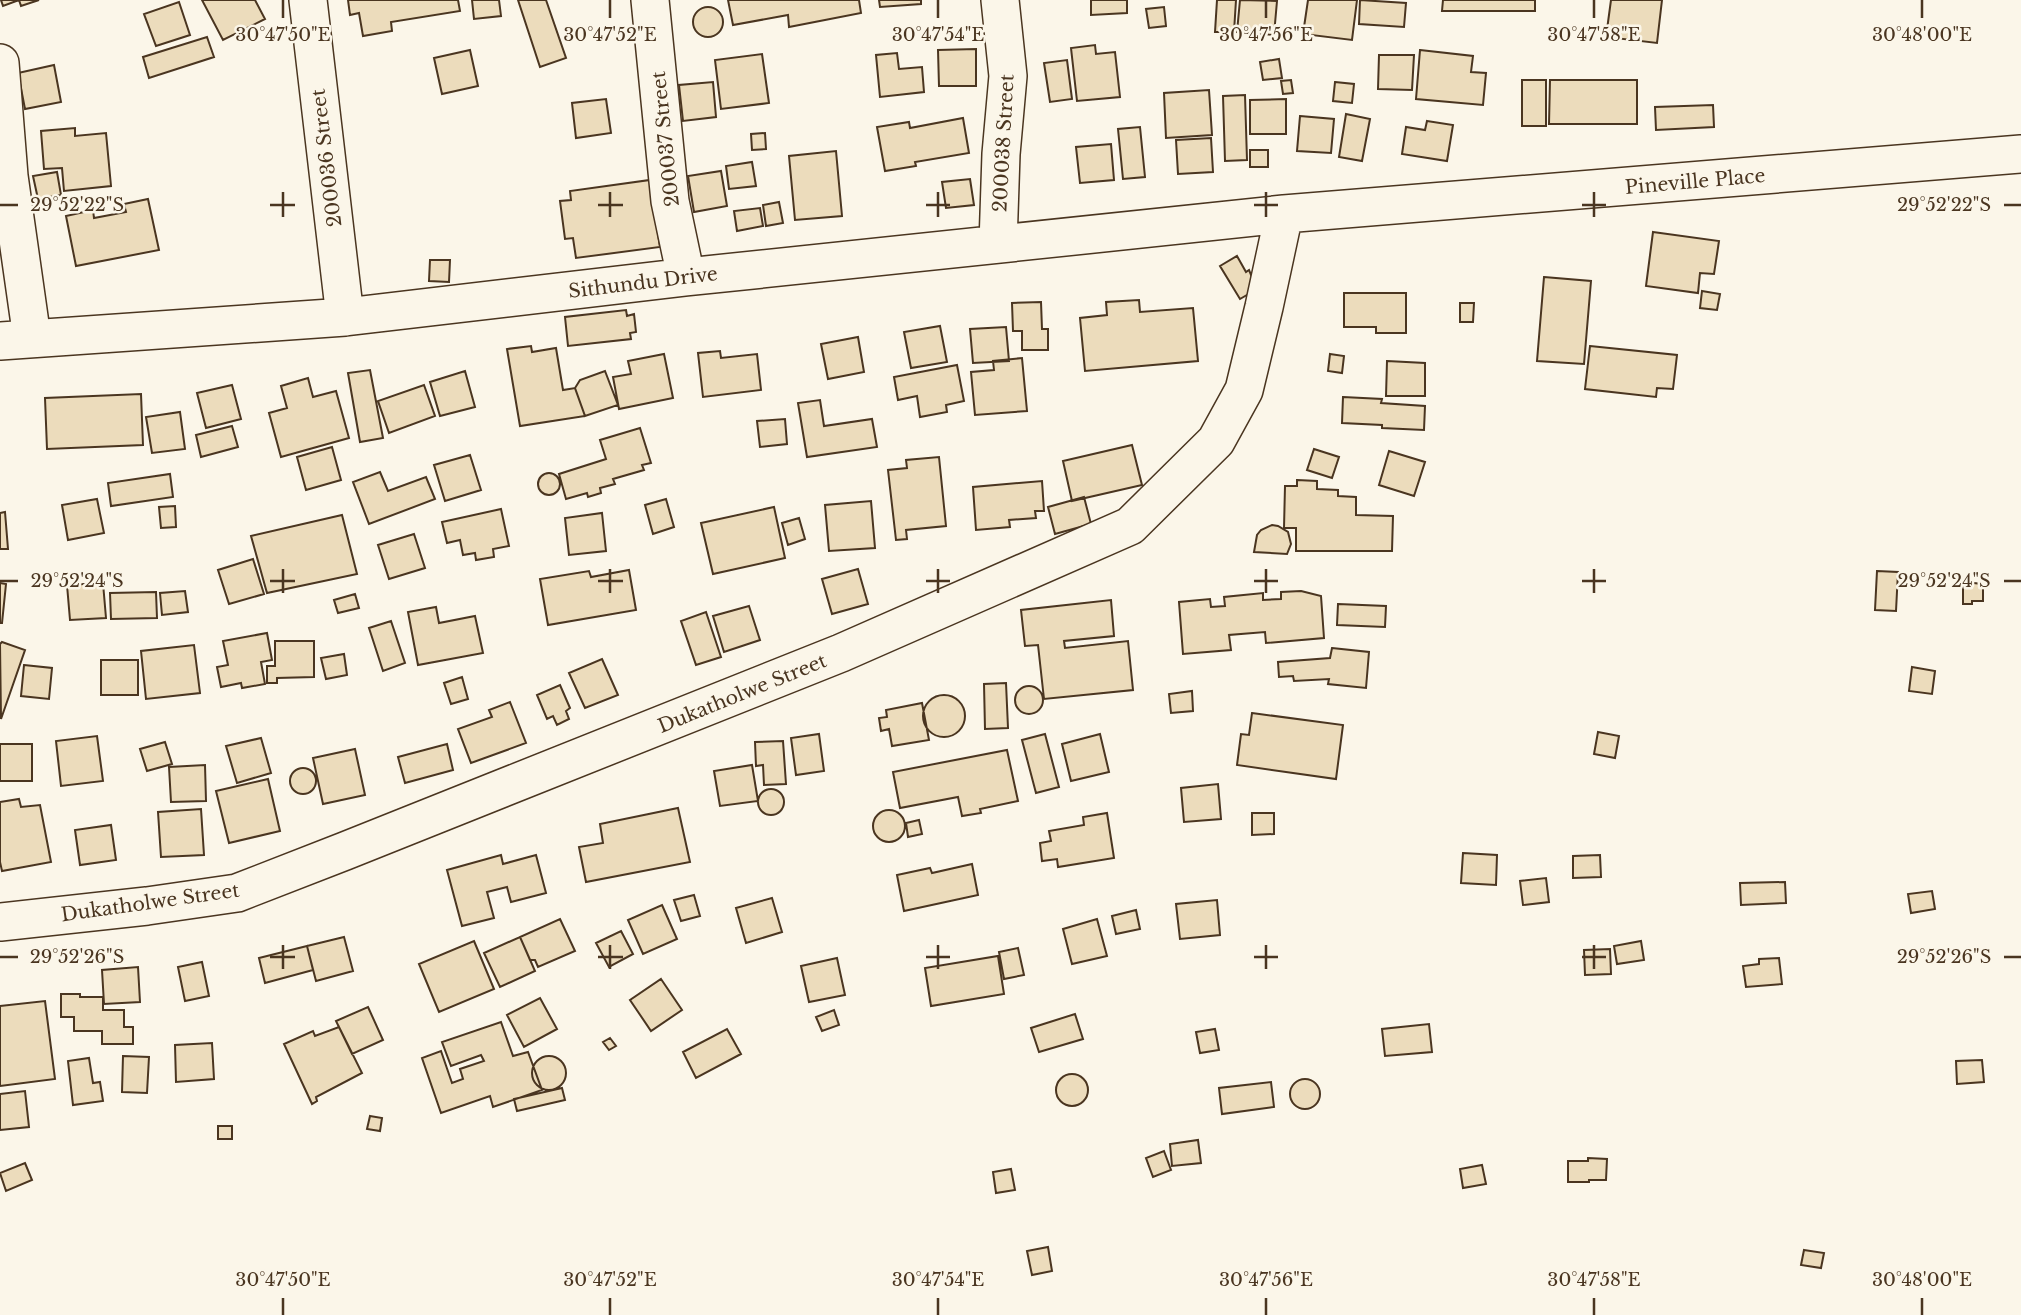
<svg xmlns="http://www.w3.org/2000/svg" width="2021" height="1315" font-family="'Libre Baskerville',serif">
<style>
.building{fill:#ecdcbc;stroke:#4a3520;stroke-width:2}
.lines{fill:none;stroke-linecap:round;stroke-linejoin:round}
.street-casing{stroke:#4a3520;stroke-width:40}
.street{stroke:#fbf6e9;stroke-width:37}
.ticks{fill:none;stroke:#4a3520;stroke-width:2.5}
.labels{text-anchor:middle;stroke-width:5;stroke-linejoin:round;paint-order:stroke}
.street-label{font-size:19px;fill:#4a3520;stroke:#fbf6e9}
.ticks-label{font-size:18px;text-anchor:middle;fill:#4a3520;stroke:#fbf6e9;stroke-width:5;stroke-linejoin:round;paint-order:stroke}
</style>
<rect width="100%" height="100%" fill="#fbf6e9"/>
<path class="building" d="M1 0H39L21 6 19 0 3 6Z
M202 0H255L265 19 223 40Z
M348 0H458L460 11 391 22 392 31 363 36 359 13 350 15Z
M472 0H499L501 16 474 19Z
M518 0H546L566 58 540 67Z
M728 0H859L861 13 789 27 788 15 733 25Z
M879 0H921V4L880 7Z
M1091 0H1127V13L1091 15Z
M1217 0H1236L1234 32H1215Z
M1240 0 1277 1 1274 35 1237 32Z
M1308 0H1357L1352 40 1303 34Z
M1360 0 1406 3 1404 27 1359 24Z
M1443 0H1535V11H1442Z
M1611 0H1662L1657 43 1606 37Z
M179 2 190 35 156 46 144 14Z
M693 22a15 15 0 1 1 30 0a15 15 0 1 1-30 0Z
M1164 7 1166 26 1149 28 1146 9Z
M207 37 214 57 149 78 143 57Z
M1095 45 1096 54 1115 52 1120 97 1077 101 1071 48Z
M976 49V86H939L938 50Z
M470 50 478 86 442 94 434 58Z
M1420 50 1473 56 1471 72 1486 73 1483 105 1416 99Z
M897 53 899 69 922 67 924 92 880 97 876 55Z
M762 54 769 103 721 109 715 60Z
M1379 55H1414L1412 90 1378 89Z
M1279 59 1282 78 1263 80 1260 62Z
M1067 60 1072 99 1050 102 1044 63Z
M54 65 61 102 25 109 18 73Z
M1291 80 1293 93 1283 94 1281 81Z
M1522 80H1546V126H1522Z
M1550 80H1637V124H1549Z
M713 82 716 117 683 121 679 85Z
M1335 82 1354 84 1352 103 1333 101Z
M1209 90 1212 135 1166 138 1164 93Z
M1245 95 1247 160 1225 161 1223 96Z
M606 99 611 133 576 138 572 103Z
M1286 99V134H1250V100Z
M1713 105 1714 127 1656 130 1655 107Z
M1346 114 1370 119 1362 161 1339 157Z
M1300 116 1334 119 1331 153 1297 151Z
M963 118 969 153 915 162 916 166 885 171 877 127 909 122 910 128Z
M1427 121 1453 125 1447 161 1402 154 1406 127 1425 130Z
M1140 127 1145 177 1123 179 1118 129Z
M75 128V136L106 133 111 186 64 191 62 168 44 169 41 131Z
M765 133 766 149 752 150 751 134Z
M1211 138 1213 172 1178 174 1176 140Z
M1111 144 1114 180 1080 183 1076 147Z
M1250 150H1268V167H1250Z
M836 151 842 216 795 220 789 156Z
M752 162 756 186 729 189 726 166Z
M721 171 727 206 694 212 688 176Z
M57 172 61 195 38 199 33 176Z
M970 179 974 205 946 208 942 182Z
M650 180 660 247 576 258 573 238 565 239 560 201 571 200 570 191Z
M148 199 159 250 76 266 66 216 93 210 94 218 126 212 124 204Z
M779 202 783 223 766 226 763 205Z
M760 208 763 226 737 231 734 211Z
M1653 232 1719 241 1714 274 1700 273 1698 293 1646 286Z
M1237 256 1246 272 1249 270 1257 289 1240 299 1220 266Z
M430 260H450L449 282 429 281Z
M1544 277 1591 281 1584 364 1537 361Z
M1702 291 1720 294 1717 310 1700 308Z
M1344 293H1406V333H1376V327H1344Z
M1139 300 1140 312 1193 308 1198 361 1085 371 1080 318 1107 315 1106 302Z
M1041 302 1042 329H1048V350H1022V331H1013L1012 303Z
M1460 303H1474L1473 322H1460Z
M626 310 627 316 634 314 636 332 630 333 631 339 568 346 565 317Z
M940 326 947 362 911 368 904 332Z
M1006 327 1009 361 973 363 970 329Z
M858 337 864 372 828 379 821 344Z
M531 346 532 352 556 348 563 390 575 388 585 416 520 426 507 349Z
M1590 346 1677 355 1673 389 1657 388 1656 397 1585 389Z
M720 351 721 358 757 354 761 390 703 397 698 353Z
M664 354 673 398 619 409 613 377 631 374 628 361Z
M1330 354 1344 356 1342 373 1328 371Z
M1022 358 1027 411 975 415 971 372 994 370 993 361Z
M1387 361 1425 363V396H1386Z
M957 365 964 401 946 405 947 412 920 417 917 396 898 400 894 377Z
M370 370 383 438 360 442 348 373Z
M465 371 475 407 440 416 430 382Z
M605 371 618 405 585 416 575 388 580 380Z
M308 378 313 397 336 391 349 438 281 457 269 413 287 408 281 386Z
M232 385 241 419 206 428 197 393Z
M424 385 435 416 389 433 378 401Z
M141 394 143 445 47 449 45 398Z
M1343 397 1382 399 1381 403 1425 406 1424 430 1382 428V425L1342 423Z
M820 400 824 426 872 419 877 447 807 457 798 403Z
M180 412 185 449 152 453 146 417Z
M785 419 787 444 760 447 757 421Z
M232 426 238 447 201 457 196 435Z
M640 428 651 463 642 465 644 470 613 479 615 484 600 488 601 493 588 497 587 493 566 499 559 474 606 459 600 440Z
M1132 445 1142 485 1072 501 1063 461Z
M332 447 341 480 306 490 297 457Z
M1314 449 1339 457 1332 478 1307 470Z
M1389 451 1425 462 1414 496 1379 485Z
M470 455 481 490 445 501 434 465Z
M939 457 946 526 906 530 907 539 896 540 888 470 907 468 906 460Z
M380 472 388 491 426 477 435 499 369 524 353 482Z
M538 484a11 11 0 1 1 22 0a11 11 0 1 1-22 0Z
M170 474 173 497 111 506 108 483Z
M1297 480 1317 481V489L1338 490V496L1356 497V515L1393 516 1392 551H1296V528H1284L1285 486H1297Z
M1042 481 1044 511H1035L1036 518 1009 520 1010 527 976 530 973 487Z
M1084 497 1091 524 1055 534 1048 507Z
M97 499 104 533 68 540 62 505Z
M666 499 674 527 653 534 645 505Z
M871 501 875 548 829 551 825 505Z
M175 506 176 527 161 528 159 507Z
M774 507 785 558 713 574 701 523Z
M501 509 509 546 493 549 494 557 476 560 475 553 463 555 460 540 447 543 442 522Z
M5 512 8 549H0V513Z
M602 513 606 551 569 555 565 518Z
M342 515 357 574 267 593 251 536Z
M799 518 805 539 788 545 782 523Z
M1272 525 1278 526 1288 532 1291 544 1287 554 1254 552 1257 535 1261 530Z
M414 534 425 568 389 579 378 545Z
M253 559 264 594 229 604 218 570Z
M858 569 868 604 832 614 822 579Z
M629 570 636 610 548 625 540 579 589 571 591 577Z
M1877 571 1898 572 1896 611 1875 610Z
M1963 582 1983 584V601H1972V604H1963Z
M0 583 6 584 2 623H0Z
M103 583 106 618 70 620 67 585Z
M185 591 188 612 162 615 160 593Z
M1301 591 1321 596 1324 638 1266 643 1265 632 1229 635 1231 650 1183 654 1179 602 1210 599 1211 607 1225 606 1224 597 1263 593V600L1281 599V592Z
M156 592 157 618 111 619 110 593Z
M355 594 359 608 338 613 334 600Z
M1111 600 1114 636 1064 641 1065 648 1128 641 1133 690 1044 699 1038 645 1025 646 1021 610Z
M1338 604 1386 606 1385 627 1337 625Z
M749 606 760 640 724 652 713 616Z
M436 607 439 623 475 616 483 653 418 665 408 612Z
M706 612 721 657 696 665 681 621Z
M391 621 405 663 383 671 369 628Z
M267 633 272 660 261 662 265 684 242 688 241 683 221 687 217 667 228 665 223 641Z
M275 641H314V677L277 678V683H267V666H275Z
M2 642 25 650 1 719 0 644Z
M194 645 200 693 146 699 141 651Z
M1332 648 1369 652 1366 688 1328 684 1329 679 1294 681 1293 676 1279 677 1278 662 1330 658Z
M344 654 347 675 326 679 321 658Z
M602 659 618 695 585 708 569 673Z
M101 660H138V695H101Z
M24 665 52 668 49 699 21 696Z
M1912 667 1935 671 1932 694 1909 691Z
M462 677 468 699 451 704 444 683Z
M1006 683 1008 728 985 729 984 684Z
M560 685 570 708 566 711 569 719 557 725 553 716 547 719 537 695Z
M1015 700a14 14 0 1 1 28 0a14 14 0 1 1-28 0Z
M1192 691 1193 711 1171 713 1169 694Z
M923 716a21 21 0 1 1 42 0a21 21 0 1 1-42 0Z
M510 702 526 743 471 763 458 729 492 717 489 710Z
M922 703 929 740 892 746 889 729 881 731 879 718 887 717 886 710Z
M1252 713 1343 725 1336 779 1237 765 1241 734 1249 735Z
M1598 732 1619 736 1615 758 1594 754Z
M819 734 824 771 796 775 791 738Z
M1045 734 1059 787 1036 793 1022 740Z
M1100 734 1109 772 1071 781 1062 744Z
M97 736 103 781 61 786 56 741Z
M261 738 271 773 237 783 226 746Z
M783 741 786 784 764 785 763 765 756 766 755 742Z
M165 742 172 764 147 771 140 749Z
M0 744H32V781H0Z
M447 744 453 770 405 783 398 757Z
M355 749 365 795 323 804 313 758Z
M1007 750 1018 801 980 809 981 813 962 816 958 797 900 808 893 772Z
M205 765 206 801 171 802 169 767Z
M752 765 758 801 720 806 714 771Z
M290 781a13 13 0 1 1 26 0a13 13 0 1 1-26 0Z
M268 779 280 831 229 843 216 791Z
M1218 784 1221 819 1184 822 1181 788Z
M758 802a13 13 0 1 1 26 0a13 13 0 1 1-26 0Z
M19 799 21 807 40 805 51 862 2 871 0 862V802Z
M678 808 690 862 586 882 579 847 603 843 600 824Z
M201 809 204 855 161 857 158 812Z
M873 826a16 16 0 1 1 32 0a16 16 0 1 1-32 0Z
M1107 813 1114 858 1058 867 1057 859 1042 861 1040 843 1051 841 1049 831 1084 825 1083 817Z
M1252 813H1274V834L1252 835Z
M919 820 922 834 908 837 906 823Z
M111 825 116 860 80 865 75 830Z
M1463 853 1497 855 1496 885 1461 883Z
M501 855 503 864 536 855 546 893 511 902 507 887 487 892 494 918 462 926 447 870Z
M1600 855 1601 877 1573 878V856Z
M972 864 978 895 904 911 897 875 930 868 932 873Z
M1546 878 1549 902 1523 905 1520 881Z
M1785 882 1786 903 1741 905 1740 883Z
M1932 891 1935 909 1911 913 1908 894Z
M694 895 700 916 681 921 674 900Z
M772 898 782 932 746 943 736 908Z
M1217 900 1220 935 1180 939 1176 904Z
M662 905 677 939 643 954 628 920Z
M1136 910 1140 929 1116 934 1112 916Z
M560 919 575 951 538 967 535 960H530L520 937Z
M1097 919 1107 956 1072 964 1063 929Z
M621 931 633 954 609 967 596 943Z
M344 937 353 971 316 981 307 946Z
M520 937 535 971 500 987 484 953Z
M474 941 494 989 439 1012 419 964Z
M1641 941 1644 960 1617 964 1614 946Z
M307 946 313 970 265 983 259 958Z
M1018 948 1024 975 1004 979 999 952Z
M1610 949 1611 974 1585 975 1584 950Z
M998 956 1004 994 931 1006 925 968Z
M837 958 845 995 809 1002 801 966Z
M1779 958 1782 984 1746 987 1743 966 1759 964V959Z
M202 962 209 996 185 1001 178 967Z
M138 967 140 1002 104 1004 102 970Z
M661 979 682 1010 651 1031 630 1000Z
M61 994H80V997H103V1010H124V1027H133V1044H102V1031H74V1017H61Z
M540 998 557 1029 524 1047 507 1015Z
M45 1001 55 1079 0 1086V1006Z
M368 1007 383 1040 352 1054 336 1021Z
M834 1010 839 1025 822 1031 816 1017Z
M1075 1014 1083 1039 1039 1052 1031 1028Z
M501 1022 513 1056 528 1052 542 1090 493 1107 490 1096 441 1113 422 1058 441 1051 452 1083 463 1079 460 1069 484 1061 481 1055 451 1066 442 1042Z
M1429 1024 1432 1052 1385 1056 1382 1029Z
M339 1027 362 1073 316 1097 317 1101 312 1104 284 1044 313 1031 315 1036Z
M727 1029 741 1054 696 1078 683 1052Z
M1215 1029 1219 1050 1200 1053 1196 1032Z
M610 1038 616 1046 609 1050 603 1042Z
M212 1043 214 1079 176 1082 175 1045Z
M532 1073a17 17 0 1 1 34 0a17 17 0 1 1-34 0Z
M123 1056 149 1057 147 1093 122 1092Z
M89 1058 93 1083 100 1082 103 1101 73 1105 68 1061Z
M1982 1060 1984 1082 1957 1084 1956 1061Z
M1056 1090a16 16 0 1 1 32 0a16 16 0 1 1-32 0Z
M1290 1094a15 15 0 1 1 30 0a15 15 0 1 1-30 0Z
M1271 1082 1274 1107 1222 1114 1219 1088Z
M562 1088 565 1100 517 1111 514 1099Z
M25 1091 29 1127 0 1130V1094Z
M370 1116 382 1118 380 1131 367 1129Z
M218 1126H232V1139H218Z
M1198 1140 1201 1163 1172 1166 1170 1144Z
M1164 1151 1171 1170 1153 1177 1146 1158Z
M1588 1158 1607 1159 1606 1180H1589V1182H1568V1161H1588Z
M25 1163 32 1180 6 1191 0 1173Z
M1482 1165 1486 1184 1463 1188 1460 1169Z
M1011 1169 1015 1190 996 1193 993 1172Z
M1048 1247 1052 1271 1032 1275 1027 1251Z
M1804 1250 1824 1253 1821 1268 1801 1265Z"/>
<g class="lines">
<defs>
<path id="street" d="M308 0 345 317
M650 0 670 201 686 277
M0 63 9 176 32 338
M998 244 1001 154 1008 76 1000 0
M0 341 345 317 686 277 1284 214 2021 154
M0 922 147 906 237 893 345 851 841 653 1130 526 1216 441 1244 390 1264 307 1284 214"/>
</defs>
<use href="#street" class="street-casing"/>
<use href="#street" class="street"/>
</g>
<path class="ticks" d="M283 0V18M610 0V18M938 0V18M1266 0V18M1594 0V18M1922 0V18M283 192V217M610 192V217M938 192V217M1266 192V217M1594 192V217M0 205H18M270 205H295M598 205H623M926 205H950M1254 205H1278M1582 205H1606M2004 205H2021M283 569V593M610 569V593M938 569V593M1266 569V593M1594 569V593M0 581H18M270 581H295M598 581H623M926 581H950M1254 581H1278M1582 581H1606M2004 581H2021M283 945V969M610 945V969M938 945V969M1266 945V969M1594 945V969M0 957H18M270 957H295M598 957H623M926 957H950M1254 957H1278M1582 957H1606M2004 957H2021M283 1298V1315M610 1298V1315M938 1298V1315M1266 1298V1315M1594 1298V1315M1922 1298V1315"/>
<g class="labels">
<g class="street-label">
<text transform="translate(665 139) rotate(-96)" y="7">200037 Street</text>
<text transform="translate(1003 143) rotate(-87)" y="7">200038 Street</text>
<text transform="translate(326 158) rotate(-97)" y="7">200036 Street</text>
<text transform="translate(1695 181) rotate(-5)" y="7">Pineville Place</text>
<text transform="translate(643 282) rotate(-7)" y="7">Sithundu Drive</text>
<text transform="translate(742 693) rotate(-22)" y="7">Dukatholwe Street</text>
<text transform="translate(150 902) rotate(-8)" y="7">Dukatholwe Street</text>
</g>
</g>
<g class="ticks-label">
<text x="283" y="41">30°47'50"E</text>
<text x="610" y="41">30°47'52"E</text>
<text x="938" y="41">30°47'54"E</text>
<text x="1266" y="41">30°47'56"E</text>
<text x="1594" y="41">30°47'58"E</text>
<text x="1922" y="41">30°48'00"E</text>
<text x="77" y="211">29°52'22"S</text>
<text x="1944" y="211">29°52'22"S</text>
<text x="77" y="587">29°52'24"S</text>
<text x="1944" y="587">29°52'24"S</text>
<text x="77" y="963">29°52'26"S</text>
<text x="1944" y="963">29°52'26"S</text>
<text x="283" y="1286">30°47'50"E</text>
<text x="610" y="1286">30°47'52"E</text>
<text x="938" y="1286">30°47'54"E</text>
<text x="1266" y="1286">30°47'56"E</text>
<text x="1594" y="1286">30°47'58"E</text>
<text x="1922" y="1286">30°48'00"E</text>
</g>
</svg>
